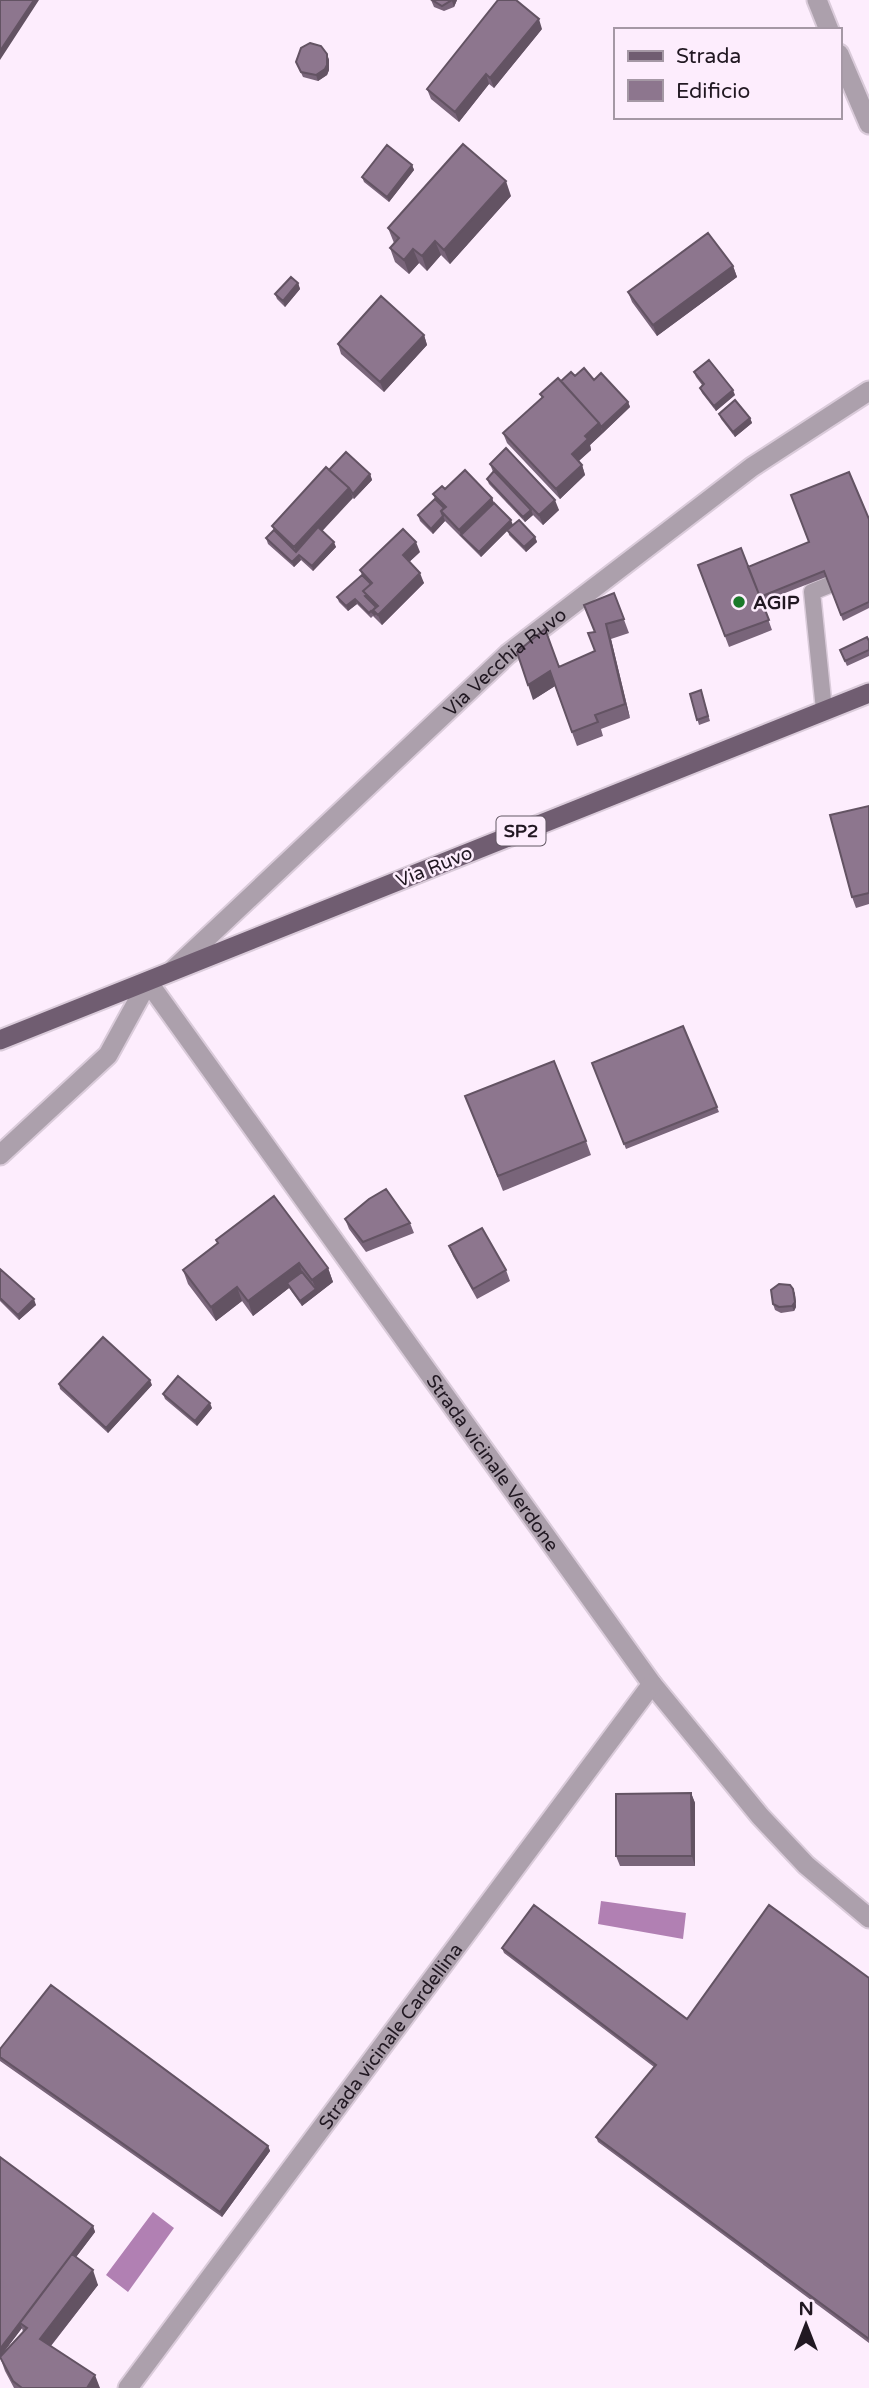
<svg xmlns="http://www.w3.org/2000/svg" width="869" height="2388" font-family="'Varela Round',sans-serif">
<style>
.water{fill:#b180b3}
.lines{fill:none;stroke-linecap:round;stroke-linejoin:round}
.service-casing{stroke:#dacbda;stroke-width:19}
.minor-casing{stroke:#dacbda;stroke-width:23}
.primary-casing{stroke:#dacbda;stroke-width:23}
.service{stroke:#aca0ac;stroke-width:16}
.minor{stroke:#aca0ac;stroke-width:19}
.primary{stroke:#705d71;stroke-width:19}
.wall{fill:#79657a}
.shaded-wall{fill:#635363}
.building{fill:#8d768e;stroke:#635363;stroke-width:2}
.poi-dot{fill:#1a792a;stroke:#fdedfd;stroke-width:2.5}
.labels{text-anchor:middle;stroke-width:5;stroke-linejoin:round;paint-order:stroke}
.shield{fill:#fdedfd;stroke:#635864;stroke-width:2}
.shield-label{font-size:18px;font-weight:bold;fill:#211822}
.poi-label{font-size:19px;font-weight:bold;fill:#211822;stroke:#fdedfd;text-anchor:start}
.street-label{font-size:19px;fill:#211822;stroke:#fdedfd}
</style>
<rect width="100%" height="100%" fill="#fdedfd"/>
<path class="water" d="M601 1901 686 1913 683 1939 598 1924Z
M153 2212 174 2228 128 2292 106 2275Z"/>
<g class="lines">
<defs>
<path id="service" d="M824 710 812 592 869 569"/>
<g id="minor">
<path d="M817 0 829 30"/>
<path d="M839 54 869 124"/>
<path id="s1" d="M173 970 508 654 752 467 869 391"/>
<path id="s2" d="M0 1155 108 1055 148 982 652 1684 760 1816 806 1865 869 1918"/>
<path id="s3" d="M128 2388 652 1684"/>
</g>
<path id="primary" d="M0 1040 869 693"/>
</defs>
<use href="#service" class="service-casing"/>
<use href="#minor" class="minor-casing"/>
<use href="#primary" class="primary-casing"/>
<use href="#service" class="service"/>
<use href="#minor" class="minor"/>
<use href="#primary" class="primary"/>
</g>
<path class="wall" d="M431 0H457L454 7 444 11 434 7Z
M542 29 494 88 489 84 459 122 431 99 427 89Z
M327 54 329 60V70L327 75 318 81 303 77 296 62Z
M412 165 414 170 389 202 364 182 362 177Z
M511 196 450 264 441 255 427 271 419 263 409 274 395 262 390 248 394 243 388 228Z
M733 266 737 277 657 336 632 302 628 292Z
M298 283 300 289 285 307 277 299 275 294Z
M424 335 427 345 384 392 341 354 338 344Z
M694 372 735 395 716 411 702 393 700 388 702 385 696 377Z
M575 376 594 380 628 402 630 407 590 445 591 450 579 461 582 465 585 475 560 499 507 443 503 433 542 398 540 394 561 381Z
M719 414 750 418 752 423 735 437 721 419Z
M490 464 559 510 543 525 533 515 525 522 489 484 487 479 493 472Z
M330 470 370 474 372 480 354 499 352 497 322 531 336 547 313 571 301 560 294 567 268 544 266 538 274 530 272 526Z
M445 489 492 498 494 503 512 525 535 537 537 542 526 552 509 535 508 530 481 557 445 521 433 534 420 521 418 515 435 499 433 494Z
M869 519V608L843 621 826 577 762 602 755 583 772 630 729 647 698 565 748 567Z
M420 552 409 562 424 583 382 625 373 616 371 618 357 604 348 611 339 602 337 597 362 575 360 570Z
M614 593 629 633 611 639 630 718 601 729 603 736 577 746 555 686 533 700 595 651V632L584 605Z
M869 641V656L847 666 840 650Z
M701 690 710 721 699 725 690 694Z
M869 806V904L856 908 852 897Z
M683 1026 719 1112 626 1149 592 1063Z
M471 1110 586 1141 591 1155 503 1191Z
M345 1219 410 1223 414 1233 366 1252 349 1229Z
M216 1240 328 1268 333 1282 302 1306 289 1288 253 1316 242 1301 216 1321 188 1284 183 1270 218 1244Z
M449 1246 506 1270 510 1281 477 1299 453 1256Z
M0 1269 36 1305 19 1320 0 1301Z
M793 1289 795 1294 796 1307 794 1311 781 1313 775 1310 773 1304Z
M59 1384 152 1385 108 1433 60 1389Z
M163 1394 212 1408 197 1426 165 1399Z
M691 1793 695 1803V1866H620L616 1856Z
M502 1948 687 2019 869 1978V2343L598 2142 596 2137 654 2067 504 1953Z
M0 2049 268 2146 270 2151 222 2217 0 2061Z
M0 2157 93 2226 95 2232 76 2257 98 2285 51 2346 100 2388H14L5 2371 0 2357 23 2332 22 2328 0 2357Z"/>
<path class="shaded-wall" d="M34 0H39L0 60V51Z
M452 0H457L454 7 452 1Z
M539 19 542 29 494 88 490 78Z
M327 54 329 60V70L327 75 318 81 316 75Z
M486 74 489 84 459 122 455 112Z
M412 165 414 170 389 202 387 197Z
M506 181 511 196 450 264 444 250Z
M435 241 441 255 427 271 422 256Z
M413 249 419 263 409 274 404 260Z
M733 266 737 277 657 336 653 325Z
M298 283 300 289 285 307 283 301Z
M424 335 427 345 384 392 380 382Z
M733 390 735 395 716 411 714 406Z
M628 402 630 407 603 433 601 427Z
M750 418 752 423 735 437 733 432Z
M599 423 603 433 590 445 591 450 575 464 572 454 585 436Z
M582 465 585 475 560 499 556 489Z
M370 474 372 480 354 499 353 494Z
M349 488 353 498 299 556 301 560 294 567 292 562 298 556 294 547Z
M492 498 496 509 461 535 459 530Z
M555 500 559 510 543 525 539 515Z
M531 510 533 515 525 522 523 517Z
M443 516 445 521 433 534 431 529Z
M511 520 513 525 481 557 479 552Z
M535 537 537 542 526 552 524 547Z
M334 542 336 547 313 571 312 566Z
M416 542 420 552 406 565 403 555Z
M420 573 424 583 382 625 378 615Z
M355 599 357 604 348 611 346 606Z
M606 624 611 639 630 718 625 704Z
M550 671 555 686 533 700 528 685Z
M299 1263 304 1277 287 1283 289 1288 253 1316 248 1301Z
M328 1268 333 1282 302 1306 300 1301 316 1289 312 1280Z
M237 1287 242 1301 216 1321 211 1307Z
M793 1289 795 1294 796 1307 794 1311 792 1306Z
M34 1299 36 1305 19 1320 18 1315Z
M150 1380 152 1385 108 1433 106 1428Z
M210 1403 212 1408 197 1426 195 1421Z
M691 1793 695 1803V1866L692 1856Z
M268 2146 270 2151 222 2217 220 2212Z
M93 2226 95 2232 24 2326 20 2323 22 2328 0 2357V2349Z
M93 2270 98 2285 45 2353 40 2339Z
M95 2375 100 2388H87Z"/>
<path class="building" d="M0 0H34L0 51Z
M432 0H452L442 6Z
M498 0H516L539 19 490 78 486 74 455 112 427 89Z
M310 43 321 46 327 54V65L325 69 316 75 301 72 296 62 301 48Z
M463 144 506 181 444 250 435 241 422 256 413 249 404 260 390 248 399 238 388 228Z
M387 145 412 165 387 197 362 177Z
M708 233 733 266 653 325 628 292Z
M291 277 298 283 283 301 275 294Z
M381 296 424 335 380 382 338 344Z
M709 360 733 390 714 406 700 388 704 384 694 372Z
M584 368 594 380 601 373 628 402 601 427 599 423 561 381 571 372 575 376Z
M558 378 599 423 585 436 588 439 572 454 582 465 556 489 503 433 543 397 540 394Z
M735 400 750 418 733 432 719 414Z
M506 448 555 500 539 515 490 464Z
M346 452 370 474 353 494 349 488 329 470Z
M326 467 349 488 294 547 272 526Z
M465 470 492 498 459 530 441 511 446 507 433 494 442 486 445 489Z
M494 471 531 510 523 517 487 479Z
M849 472 869 519V602L841 615 824 571 760 597 748 567 809 542 791 495Z
M435 499 444 508 441 511 443 516 431 529 418 515Z
M494 503 511 520 479 552 461 535Z
M519 520 535 537 524 547 507 530Z
M318 527 334 542 312 566 299 555 292 562 266 538 274 530 296 552Z
M403 529 416 542 403 555 420 573 378 615 373 610 378 606 363 591 372 583 360 570Z
M741 548 769 620 725 636 698 565Z
M362 575 371 584 363 591 367 595 365 596 376 607 373 610 375 615 371 611 369 613 355 599 346 606 337 597Z
M614 593 624 619 606 624 625 704 595 715 598 722 572 732 550 671 528 685 517 652 545 629 559 667 595 651 588 633 595 632 584 605Z
M867 637 869 641V650L845 661 840 650Z
M701 690 708 716 697 720 690 694Z
M869 806V893L852 897 830 815Z
M683 1026 717 1107 624 1144 592 1063Z
M554 1061 586 1141 498 1176 465 1096Z
M386 1189 410 1223 363 1242 345 1219 369 1199Z
M274 1196 328 1268 312 1280 299 1263 248 1301 237 1287 211 1307 183 1270 218 1243 216 1240Z
M482 1228 506 1270 473 1289 449 1246Z
M0 1269 34 1299 18 1315 0 1298Z
M302 1272 316 1289 300 1301 287 1283Z
M779 1284 790 1285 793 1289 795 1302 792 1306 779 1307 773 1304 771 1290Z
M103 1337 150 1380 106 1428 59 1384Z
M178 1376 210 1403 195 1421 163 1394Z
M691 1793 692 1856H616V1794Z
M534 1905 687 2019 769 1905 869 1978V2339L596 2137 656 2065 502 1948Z
M51 1985 268 2146 220 2212 0 2057V2049Z
M0 2157 93 2226 0 2349Z
M72 2254 93 2270 40 2339 95 2375 87 2388H22L13 2381 0 2357 27 2328 20 2323Z"/>
<circle class="poi-dot" cx="739" cy="602" r="7"/>
<g class="labels">
<rect class="shield" x="496.5" y="816.5" width="49" height="29" rx="5"/>
<g class="shield-label">
<text x="521" y="837">SP2</text>
</g>
<g class="poi-label">
<text x="753" y="609">AGIP</text>
</g>
<g class="street-label">
<text dy="7" stroke="none"><textPath href="#s1" startOffset="453">Via Vecchia Ruvo</textPath></text>
<text transform="translate(434 866) rotate(-22)" y="7">Via Ruvo</text>
<text dy="7" stroke="none"><textPath href="#s2" startOffset="822">Strada vicinale Verdone</textPath></text>
<text dy="7" stroke="none"><textPath href="#s3" startOffset="439">Strada vicinale Cardellina</textPath></text>
</g>
</g>
<rect x="614" y="28" width="228" height="91" fill="#fdedfd" stroke="#a598a5" stroke-width="2"/>
<rect x="628" y="51" width="35" height="10" fill="#705d71" stroke="#a598a5" stroke-width="2"/>
<text x="676" y="63" font-size="21" fill="#211822">Strada</text>
<rect x="628" y="80" width="35" height="21" fill="#8d768e" stroke="#a598a5" stroke-width="2"/>
<text x="676" y="98" font-size="21" fill="#211822">Edificio</text>
<g transform="translate(806 2325)" stroke="#fdedfd" stroke-width="5" paint-order="stroke">
<path d="M0-5L12 26L0 18L-12 26Z" fill="#211822"/>
<text y="-10" font-size="19" font-weight="bold" text-anchor="middle" fill="#211822">N</text>
</g>
</svg>
